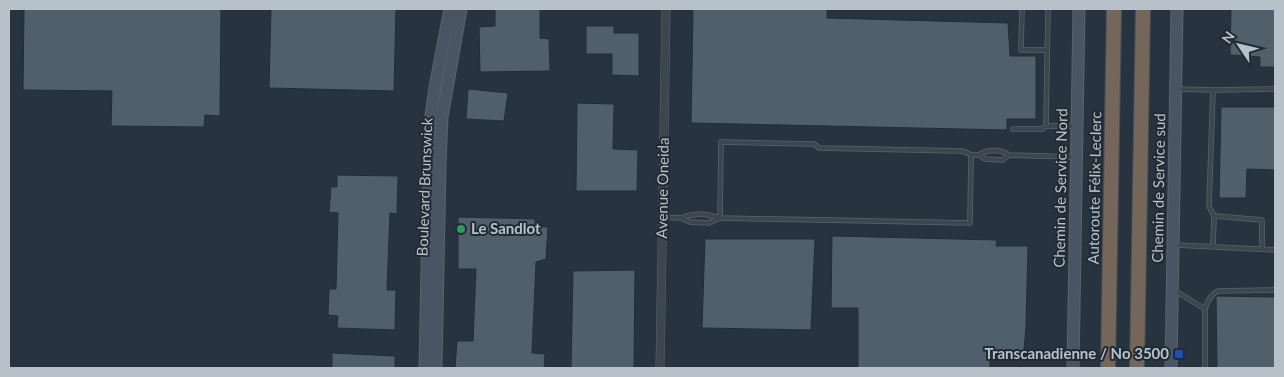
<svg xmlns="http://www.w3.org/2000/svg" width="1284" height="377" font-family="Lato,sans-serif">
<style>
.building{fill:#505f69;stroke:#222d36}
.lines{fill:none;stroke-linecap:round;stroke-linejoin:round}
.lane-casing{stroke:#59646c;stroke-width:5.5}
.street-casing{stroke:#59646c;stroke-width:9}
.secondary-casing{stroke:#59646c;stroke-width:13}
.highway-casing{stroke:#465159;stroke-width:16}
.lane{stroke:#3b464f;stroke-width:4}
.street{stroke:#3b464f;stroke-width:8}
.secondary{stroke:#495562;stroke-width:11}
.highway{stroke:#746658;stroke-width:14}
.leisure-dot{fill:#2e9e5b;stroke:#202b34;stroke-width:2}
.transit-dot{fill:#1a4fb4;stroke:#202b34;stroke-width:2}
.labels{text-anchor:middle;stroke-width:4;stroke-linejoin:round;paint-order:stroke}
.street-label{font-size:15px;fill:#b7c1c9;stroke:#202b34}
.poi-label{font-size:15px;font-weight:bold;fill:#b7c1c9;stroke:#202b34;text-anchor:start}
</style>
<rect width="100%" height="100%" fill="#27343f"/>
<path class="building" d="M24 9H221L220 116 205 115 204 127 111 126 112 91 23 90Z
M271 9H396L394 91 269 88Z
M495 9H540V38L549 39 550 71 480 72 479 27 495 26Z
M693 9H827V18L1008 23 1010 56H1036V119H1007V130L691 123Z
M1231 9H1275V67H1260V57L1230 55Z
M586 26H614V33H639V76L612 75V54H586Z
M468 89 508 93 504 121 466 119Z
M577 103 614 104 613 149 638 150 637 191H576Z
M1221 107H1275V170L1247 169 1246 198H1219Z
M337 175 398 176 397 214 390 213 387 290H396L395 330 337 328 338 316 328 315 329 289H336L338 213 329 212 331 187H337Z
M458 217 535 219V226L548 227 546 259 536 262 532 353 545 354 544 368H455L457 341H473L476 269H458Z
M832 236 997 240 996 246H1028L1026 326 1024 351 990 350V368H858V308H831Z
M705 239H815L811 330 702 328Z
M635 270 634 368H571L573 271Z
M1216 296 1275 297V368H1217Z
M332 353 395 356V368H332Z"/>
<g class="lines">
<defs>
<path id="lane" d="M1022 9 1021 50H1047
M1048 9 1046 126H1075
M1178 89 1213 90 1209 206 1214 216 1213 246
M1213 90 1275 89
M1013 129H1042L1046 126
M979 155C987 149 1000 149 1009 155L1074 157
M1214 216 1262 220V249
M663 217 681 218 690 222 709 223 720 218
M681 218C695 212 706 214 720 218L970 223 971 155
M720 218 721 142 814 144 819 148 963 151 971 155H979L985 159 1002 160 1009 155
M1175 245 1275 250
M1174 290 1205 309V368
M1205 309C1208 301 1210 295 1218 291L1275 290"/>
<path id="street" d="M660 368 666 9"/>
<path id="secondary" d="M425 368 430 123 435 87 450 9
M436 368 440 163 442 117 461 9
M1073 368 1079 9
M1171 368 1177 9"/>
<path id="highway" d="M1108 368 1114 9
M1137 368 1143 9"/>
</defs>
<use href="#lane" class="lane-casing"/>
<use href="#street" class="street-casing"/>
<use href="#secondary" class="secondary-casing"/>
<use href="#highway" class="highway-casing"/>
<use href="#lane" class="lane"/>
<use href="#street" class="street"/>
<use href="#secondary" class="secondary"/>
<use href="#highway" class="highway"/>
</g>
<circle class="leisure-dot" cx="461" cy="229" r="5"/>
<rect class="transit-dot" x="1174" y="349" width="10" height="10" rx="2.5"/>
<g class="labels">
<g class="street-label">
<text transform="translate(425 187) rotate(-88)" y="5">Boulevard Brunswick</text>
<text transform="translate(663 188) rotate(-89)" y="5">Avenue Oneida</text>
<text transform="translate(1061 188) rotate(-89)" y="5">Chemin de Service Nord</text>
<text transform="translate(1095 188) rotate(-89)" y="5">Autoroute Félix-Leclerc</text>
<text transform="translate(1159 188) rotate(-89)" y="5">Chemin de Service sud</text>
</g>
<g class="poi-label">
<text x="471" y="234">Le Sandlot</text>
<text x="1169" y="359" text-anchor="end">Transcanadienne / No 3500</text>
</g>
</g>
<rect width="1284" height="377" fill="none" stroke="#b7c1c9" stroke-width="20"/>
<g transform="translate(1239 45) rotate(305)" stroke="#202b34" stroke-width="4" paint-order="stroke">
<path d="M0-4L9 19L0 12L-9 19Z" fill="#b7c1c9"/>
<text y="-8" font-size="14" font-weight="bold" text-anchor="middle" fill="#b7c1c9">N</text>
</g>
</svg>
